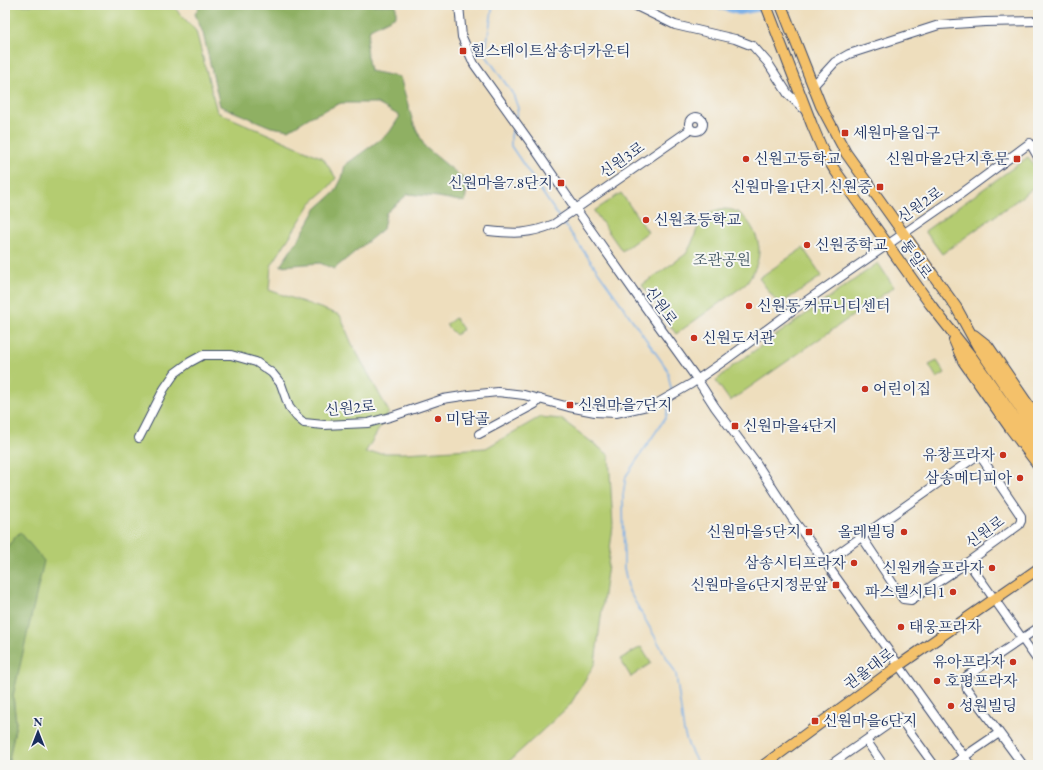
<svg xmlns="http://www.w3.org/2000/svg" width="1043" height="770" font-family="'EB Garamond','Noto Serif KR',serif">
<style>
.green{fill:#b4cc71;stroke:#687e68}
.forest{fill:#8fb063;stroke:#557060}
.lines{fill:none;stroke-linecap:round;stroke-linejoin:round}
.stream{stroke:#79afe7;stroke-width:1.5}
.river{stroke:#79afe7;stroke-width:10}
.minor-casing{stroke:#3b496c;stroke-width:10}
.major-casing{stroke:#3b496c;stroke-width:12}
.minor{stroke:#fff;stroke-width:8}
.major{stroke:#f4c16a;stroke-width:10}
.poi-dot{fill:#c8321e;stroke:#f6f6f2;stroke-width:1.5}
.labels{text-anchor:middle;stroke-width:4;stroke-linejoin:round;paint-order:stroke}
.poi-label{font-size:15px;fill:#1b2f5e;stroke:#f6f6f2;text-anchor:start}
.street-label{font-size:15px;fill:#1b2f5e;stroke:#f6f6f2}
.park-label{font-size:15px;fill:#415663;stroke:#f6f6f2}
</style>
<rect width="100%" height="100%" fill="#f6f6f2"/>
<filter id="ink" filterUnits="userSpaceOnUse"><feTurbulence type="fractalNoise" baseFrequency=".025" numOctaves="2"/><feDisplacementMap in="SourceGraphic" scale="8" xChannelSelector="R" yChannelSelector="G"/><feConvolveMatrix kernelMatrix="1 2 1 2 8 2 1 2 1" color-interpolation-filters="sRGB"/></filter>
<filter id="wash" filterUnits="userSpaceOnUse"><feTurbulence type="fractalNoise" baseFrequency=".012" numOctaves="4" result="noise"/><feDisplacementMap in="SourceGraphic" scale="16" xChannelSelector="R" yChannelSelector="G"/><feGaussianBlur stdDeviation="0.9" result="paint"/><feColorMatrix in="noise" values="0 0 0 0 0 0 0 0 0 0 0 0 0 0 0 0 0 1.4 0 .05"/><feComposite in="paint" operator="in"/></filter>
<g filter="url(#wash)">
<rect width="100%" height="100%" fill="#eedebd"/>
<path class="green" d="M5 5H172L196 31 217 112 323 158 336 178 329 187 311 203 271 266 269 290 340 315 351 342 389 412 365 453H405L486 448 540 417 561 419 609 455 613 526 595 663 570 705 505 765H8L16 723 13 696 20 532 5 549Z
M1028 157 1038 172V185L942 254 925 231Z
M621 193 648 232 622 251 594 211Z
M720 209C727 209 734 209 740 214 751 221 760 240 759 252 759 261 752 277 746 284L676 334 642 285 686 254 691 245 701 219 710 212Z
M803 248 822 276 779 305 759 278Z
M878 263 894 287 730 401 716 381 730 368Z
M455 318 463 329 456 335 446 325Z
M937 361 945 373 937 378 929 365Z
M641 647 651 663 631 677 620 659Z"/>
<path class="forest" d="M200 5H396V16L370 29 366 49 370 71 400 77 413 122 425 147 464 179 467 186 465 202 438 197 408 194 386 213 383 229 334 269 320 263 280 266 300 237 316 209 335 192 342 178 345 165 389 133 400 116 376 103H341L310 117 289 130 271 127 220 106 203 33 195 14Z
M20 532 44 561 13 696 16 723 8 765H5V549Z"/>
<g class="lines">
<path class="stream" d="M493 5 485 54 513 94 518 108 516 116
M514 124 511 136V146L559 217
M563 222 667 369 672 393
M671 398 666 417 626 476 623 495 624 568 629 591 676 674 684 732 689 747 696 761 700 765"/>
<path class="river" d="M721 5 739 10 767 5"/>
</g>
</g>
<g filter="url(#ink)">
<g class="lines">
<defs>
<path id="minor" d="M459 5 462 37 474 64 530 142 576 209 638 297 697 379 715 407 755 461 792 518 820 555 970 765
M634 5 675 25 735 39 753 46 768 63 788 94 806 111
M813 86 835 62 849 54 939 25 985 22 1038 21
M689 124a7 7 0 1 1 14 0a7 7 0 1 1-14 0Z
M489 231C515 234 530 234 554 224L691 129
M479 434 535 404 540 399
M139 438 164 389 175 373 190 362 203 355H231L256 362 272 373 281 384 289 407 297 417 304 423 324 425 368 423 390 417 443 399 469 395 498 392 524 395 569 407 595 412 616 413 656 404 691 384 724 361 793 310 958 196 1030 143 1038 157
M968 562 1038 661
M825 563 833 557 975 457H979L983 460 1021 516V521L1019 525 968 562 911 600 903 599 862 537
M866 740 883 765
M830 765 899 717 934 765
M952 765 999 733
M1023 765 967 689 966 684 967 676 1038 628"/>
<path id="major" d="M766 5 812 125 823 151 834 169 930 304 971 356 1038 451
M781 5 821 106 846 153 956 307 978 347 1038 434
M974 335 988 346 1038 419
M954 340 963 361 1010 428 1038 465
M764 765 898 666 1038 569"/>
</defs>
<use href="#minor" class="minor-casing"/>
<use href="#major" class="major-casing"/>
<use href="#minor" class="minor"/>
<use href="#major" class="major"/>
</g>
</g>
<g class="poi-dot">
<rect x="459" y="47" width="8" height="8" rx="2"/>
<rect x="841" y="129" width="8" height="8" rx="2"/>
<circle cx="746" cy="159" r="4"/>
<rect x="1013" y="155" width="8" height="8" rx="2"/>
<rect x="557" y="179" width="8" height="8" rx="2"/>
<rect x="876" y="183" width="8" height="8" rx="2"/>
<circle cx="646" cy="220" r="4"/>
<circle cx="807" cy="245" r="4"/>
<circle cx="749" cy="306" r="4"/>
<circle cx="694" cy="338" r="4"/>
<circle cx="865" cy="389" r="4"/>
<rect x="566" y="401" width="8" height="8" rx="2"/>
<circle cx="438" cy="419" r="4"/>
<rect x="731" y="422" width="8" height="8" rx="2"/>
<circle cx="1003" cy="455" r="4"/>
<circle cx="1020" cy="478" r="4"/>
<rect x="805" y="528" width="8" height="8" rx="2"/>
<circle cx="904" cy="532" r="4"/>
<circle cx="854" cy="563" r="4"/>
<circle cx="992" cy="568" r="4"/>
<rect x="832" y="581" width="8" height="8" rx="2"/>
<circle cx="953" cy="592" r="4"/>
<circle cx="901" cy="627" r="4"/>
<circle cx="1013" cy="662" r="4"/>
<circle cx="937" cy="681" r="4"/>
<circle cx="951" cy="706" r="4"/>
<rect x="811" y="717" width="8" height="8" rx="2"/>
</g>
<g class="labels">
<g class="poi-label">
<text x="471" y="56">힐스테이트삼송더카운티</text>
<text x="853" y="138">세원마을입구</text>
<text x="754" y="164">신원고등학교</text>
<text x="1009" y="164" text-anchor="end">신원마을2단지후문</text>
<text x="553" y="188" text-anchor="end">신원마을7.8단지</text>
<text x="872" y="192" text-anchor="end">신원마을1단지.신원중</text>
<text x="654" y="225">신원초등학교</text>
<text x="815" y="250">신원중학교</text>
<text x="757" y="311">신원동 커뮤니티센터</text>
<text x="702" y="343">신원도서관</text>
<text x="873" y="394">어린이집</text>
<text x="578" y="410">신원마을7단지</text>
<text x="446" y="424">미담골</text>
<text x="743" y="431">신원마을4단지</text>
<text x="995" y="460" text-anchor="end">유창프라자</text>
<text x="1012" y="483" text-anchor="end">삼송메디피아</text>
<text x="801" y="537" text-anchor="end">신원마을5단지</text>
<text x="896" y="537" text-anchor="end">올레빌딩</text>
<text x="846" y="568" text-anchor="end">삼송시티프라자</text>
<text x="984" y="573" text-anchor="end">신원캐슬프라자</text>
<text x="828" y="590" text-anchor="end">신원마을6단지정문앞</text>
<text x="945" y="597" text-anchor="end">파스텔시티1</text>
<text x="909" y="632">태웅프라자</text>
<text x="1005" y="667" text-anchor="end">유아프라자</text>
<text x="945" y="686">호평프라자</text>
<text x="959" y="711">성원빌딩</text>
<text x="823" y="726">신원마을6단지</text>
</g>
<g class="street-label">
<text transform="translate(622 160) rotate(-35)" y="5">신원3로</text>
<text transform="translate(920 205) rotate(-35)" y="5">신원2로</text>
<text transform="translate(916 259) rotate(55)" y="5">통일로</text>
<text transform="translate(661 306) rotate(54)" y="5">신원로</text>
<text transform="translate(350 408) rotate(-5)" y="5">신원2로</text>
<text transform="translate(985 532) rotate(-36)" y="5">신원로</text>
<text transform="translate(869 669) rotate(-37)" y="5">권율대로</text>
</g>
<g class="park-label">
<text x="722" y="265">조관공원</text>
</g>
</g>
<rect width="1043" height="770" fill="none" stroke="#f6f6f2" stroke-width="20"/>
<g transform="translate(38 732)" stroke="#f6f6f2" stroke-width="3" paint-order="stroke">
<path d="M0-3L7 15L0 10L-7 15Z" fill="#1b2f5e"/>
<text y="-6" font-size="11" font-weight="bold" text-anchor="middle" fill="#1b2f5e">N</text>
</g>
</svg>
